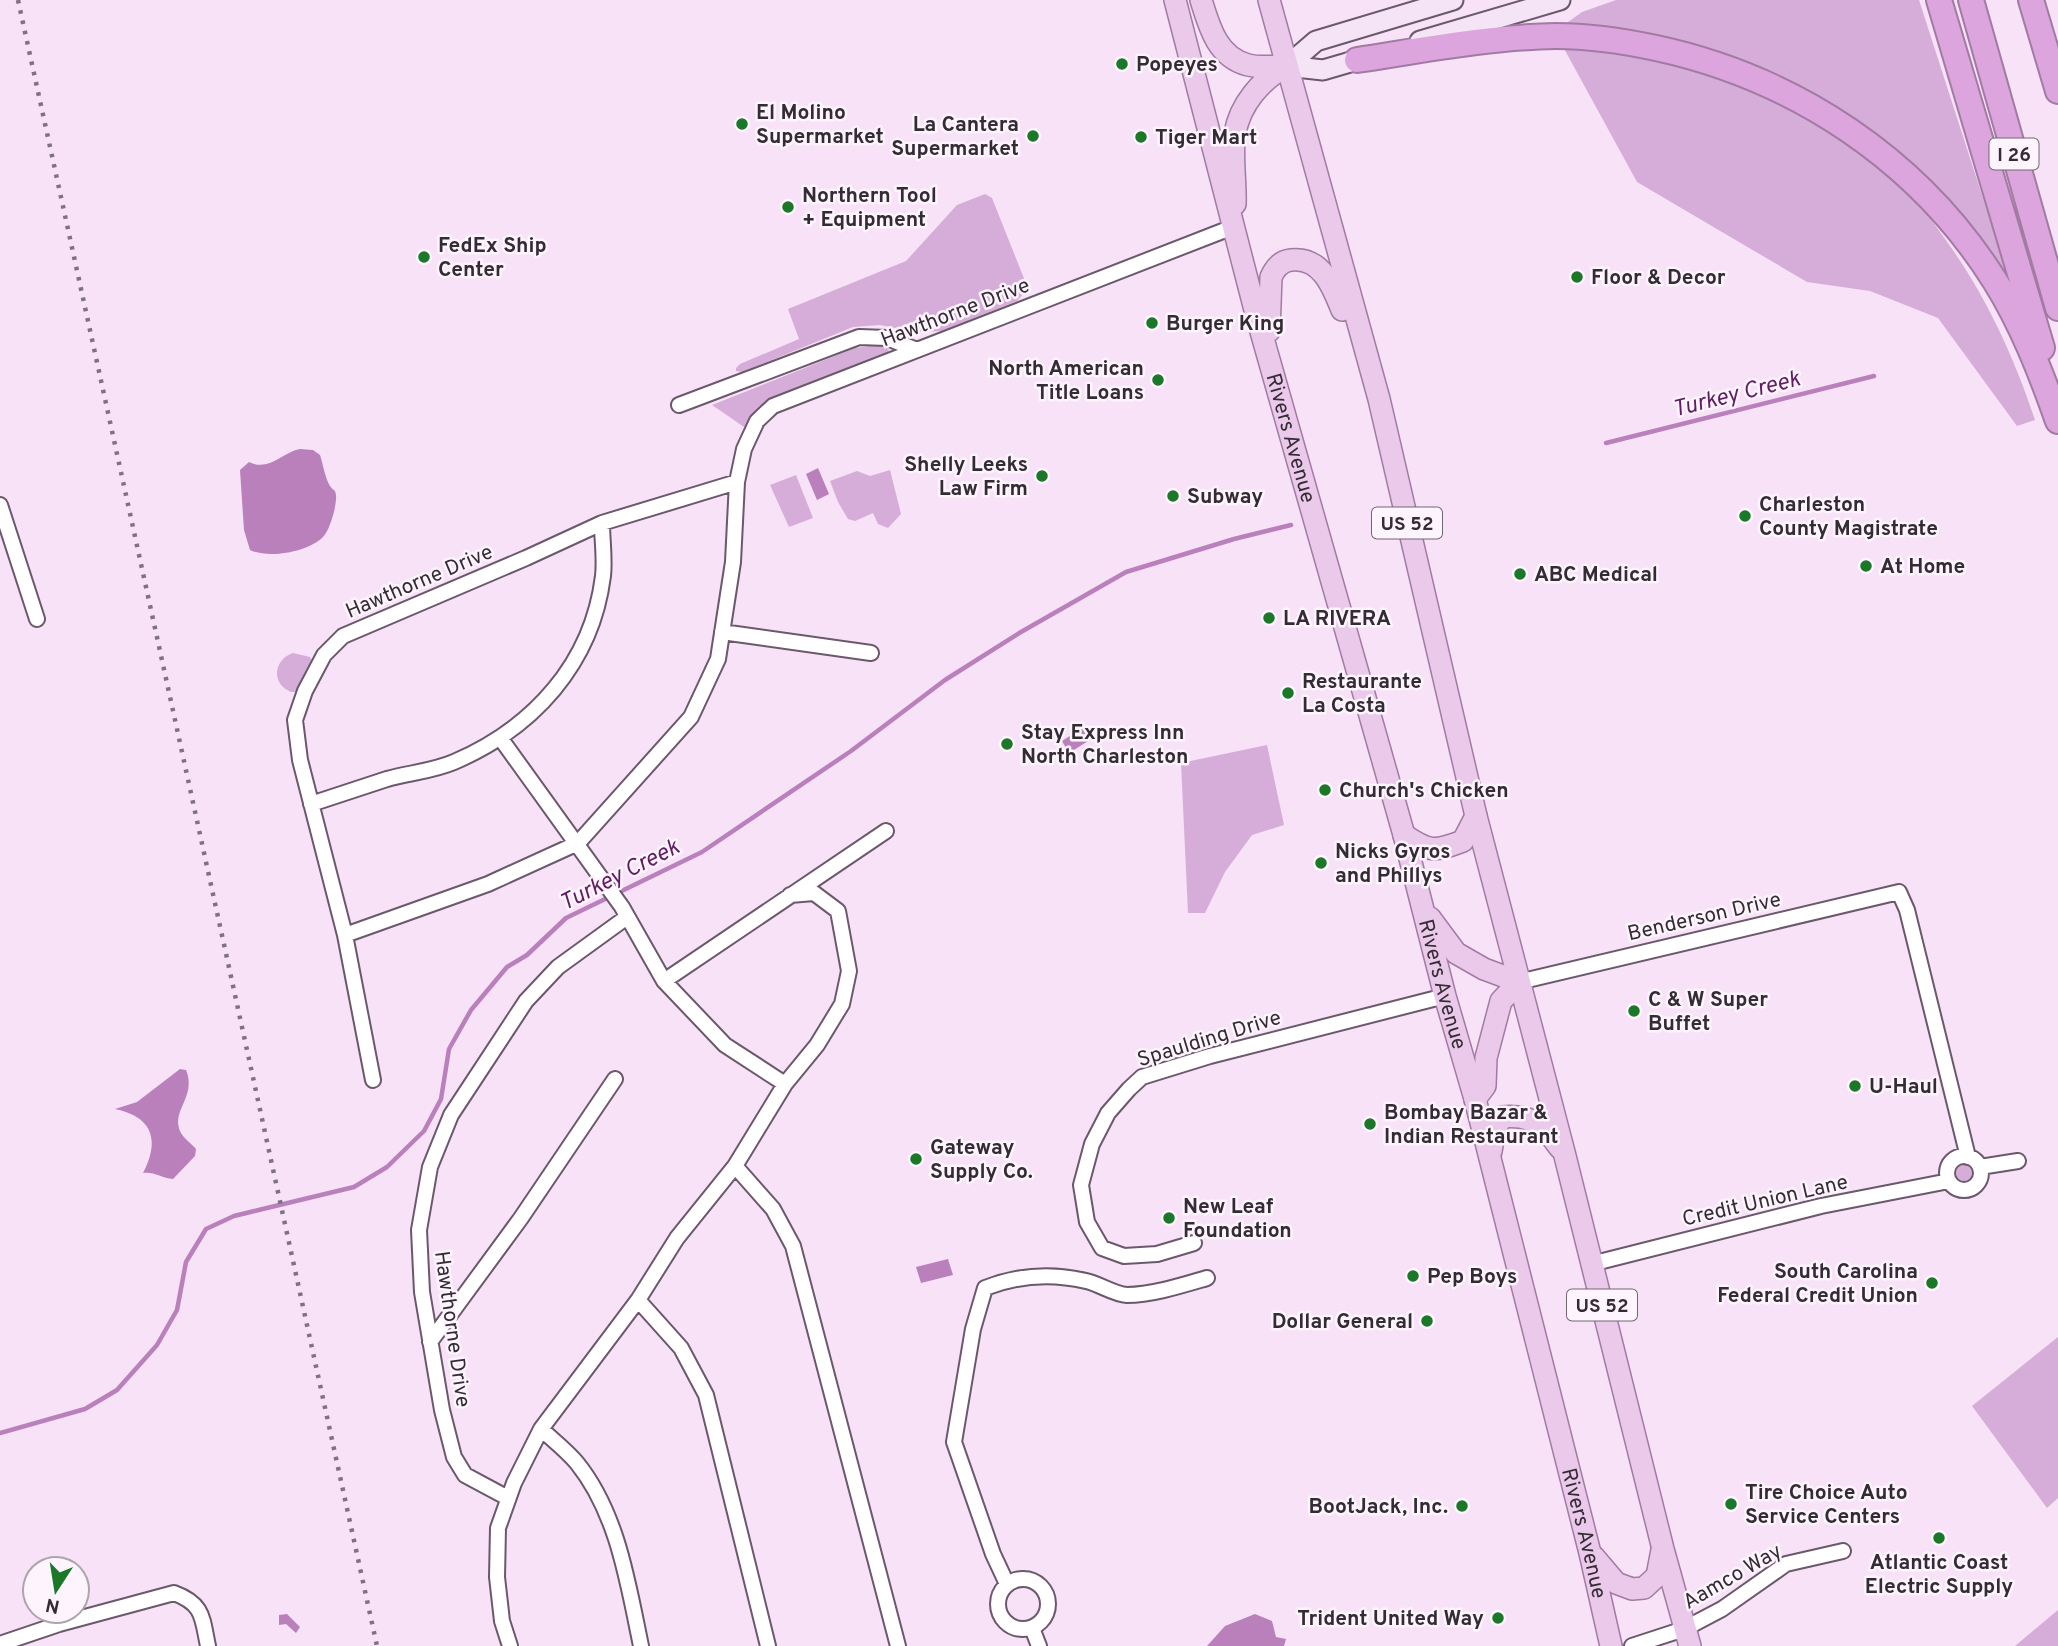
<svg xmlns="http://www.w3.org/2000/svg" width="2058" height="1646" font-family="Overpass,sans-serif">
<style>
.green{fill:#d6add8}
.water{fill:#b980bb}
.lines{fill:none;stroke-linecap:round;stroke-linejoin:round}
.stream{stroke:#b980bb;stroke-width:4.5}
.street-casing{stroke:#6b596b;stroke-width:18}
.secondary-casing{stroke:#6b596b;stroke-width:23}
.primary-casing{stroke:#a17ba2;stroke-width:24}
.highway-casing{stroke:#a17ba2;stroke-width:28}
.street{stroke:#fff;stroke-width:14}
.secondary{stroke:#f4e4f5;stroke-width:19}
.primary{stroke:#eac9eb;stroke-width:21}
.highway{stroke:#dca5de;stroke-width:24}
.rail{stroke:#7f727f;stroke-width:4.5;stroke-dasharray:3.5 7;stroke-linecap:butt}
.poi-dot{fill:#1a7828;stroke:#fdf4fd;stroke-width:2.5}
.labels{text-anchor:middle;stroke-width:5;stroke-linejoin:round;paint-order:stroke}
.shield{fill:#fdf4fd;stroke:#706870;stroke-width:2}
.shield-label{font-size:19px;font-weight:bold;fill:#342c34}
.poi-label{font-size:21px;font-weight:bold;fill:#342c34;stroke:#fdf4fd;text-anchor:start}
.street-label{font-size:21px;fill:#342c34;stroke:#fdf4fd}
.water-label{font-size:23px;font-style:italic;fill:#611c65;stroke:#fdf4fd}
</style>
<rect width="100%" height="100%" fill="#f7e2f7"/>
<path class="green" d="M1616 0H1919L2009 279 2004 280 1840 111 1564 25 1582 12Z
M1562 45C1604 50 1647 54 1687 66 1763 88 1860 142 1915 198 1925 208 1932 221 1940 232 1983 290 2012 351 2035 420L2017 426 1938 318 1870 291 1807 282 1637 182Z
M985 194 992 198 1025 281V292L1017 301 942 331 916 332 880 325 853 327 742 372 736 371V368L740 364 799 339 788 309 906 261 957 205Z
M876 345 887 347 889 350 886 354 780 398 747 429 712 405 855 348Z
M890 470 901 514 888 528 878 524 873 513 855 521 848 519 838 502 830 481 857 471 870 476Z
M796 475 813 518 789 527 770 485Z
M293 653 310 657 313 662 296 692H291C271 684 273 660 293 653Z
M1267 745 1284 825 1252 835 1225 872 1205 913H1188L1181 763Z
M1956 1173a8 8 0 1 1 16 0a8 8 0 1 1-16 0Z
M2058 1337V1498L2047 1508 1972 1406Z
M2058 1610V1646H2015Z"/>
<path class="water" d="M300 449 313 450 320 455C323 464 325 478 330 486 334 492 335 488 336 495 337 505 330 530 323 537 308 552 269 559 250 550L244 530 240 470 249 462C269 472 283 452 300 449Z
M818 468 829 494 817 500 806 474Z
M1085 726 1093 738 1069 753 1062 741Z
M180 1069 186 1070C197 1097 171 1110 180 1131 183 1138 191 1143 196 1149L195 1156 173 1179C162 1178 153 1171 143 1173 160 1140 153 1117 115 1109L137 1102Z
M948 1259 953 1275 921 1283 916 1267Z
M287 1614 300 1627 296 1633 286 1624 279 1625V1615Z
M1255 1614 1272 1621 1276 1637 1286 1639 1284 1646H1207L1225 1626Z"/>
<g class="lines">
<path class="stream" d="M1606 443 1874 376
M0 1433 85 1409 117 1390 157 1345 177 1310 186 1262 206 1229 234 1216 354 1187 387 1167 424 1131 441 1099 449 1049 471 1010 507 967 527 955 566 918 702 852 851 751 945 680 1021 632 1126 572 1234 539 1291 525"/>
<defs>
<path id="street" d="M679 405 859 337 887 338 917 350
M0 505 37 619
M722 632 871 653
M501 739 622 907 664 981 725 1045 785 1084
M311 804C336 796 362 787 387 779 409 773 433 771 454 762 533 728 592 664 603 576 605 559 602 540 602 523
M345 935 488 884 578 843 691 717 718 659 733 562 737 482 744 449 757 421 773 406 1233 227
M664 981 886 831
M1519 982 1899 892 1907 910 1968 1157
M373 1080 345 935 300 760 295 720 305 691 324 655 343 636 526 558 602 523 737 482
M1947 1173a17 17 0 1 1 34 0a17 17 0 1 1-34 0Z
M735 1166 773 1209 793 1246 898 1646
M1980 1167 2018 1161
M1194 1243 1157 1254 1124 1256 1102 1248 1087 1222 1081 1185 1092 1144 1108 1113 1129 1089 1142 1077 1210 1056 1445 996
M1591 1264 1821 1206 1949 1181
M638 1300 681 1348 706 1395 768 1646
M430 1342 521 1218 615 1079
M541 1429C553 1440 567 1451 577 1463 618 1514 628 1584 641 1646
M508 1498 465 1475 454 1457 442 1410 422 1292 419 1230 430 1167 451 1115 526 1001 558 967 627 917
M998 1604a25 25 0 1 1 50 0a25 25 0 1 1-50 0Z
M1007 1584 993 1554 954 1442 973 1329 985 1288C1018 1275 1052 1273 1086 1281 1100 1284 1113 1294 1127 1295 1152 1295 1183 1285 1207 1278
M1032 1628 1039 1646
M0 1644 59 1624 174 1593C204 1604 202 1618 208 1646
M510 1646 502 1621 497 1577 498 1528 514 1483 541 1429 638 1300 677 1238 735 1166 785 1084 817 1045 842 1004 849 971 838 911 814 893 790 895
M1632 1646 1684 1629 1722 1609 1786 1564 1843 1551"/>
<path id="secondary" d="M1420 41 1560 0
M1287 66 1323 70 1371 56
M1287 66 1316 41 1453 0"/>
<g id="primary">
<path id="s1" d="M1175 0 1256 314 1404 835 1445 996 1475 1099 1590 1553 1611 1646"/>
<path d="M1201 0C1209 26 1217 57 1248 65 1260 68 1274 66 1287 66"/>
<path d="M1269 0 1379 399 1476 816 1564 1152 1663 1549 1690 1646"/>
<path d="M1235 204C1236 181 1231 156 1235 133 1240 105 1261 79 1287 66"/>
<path d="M1269 331 1271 277C1275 268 1281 261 1291 260 1321 256 1333 287 1342 310"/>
<path d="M1404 835C1429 852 1434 852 1463 841L1476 816"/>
<path d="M1430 918 1456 953 1484 969 1519 982"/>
<path d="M1475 1099 1485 1086 1486 1058 1501 1001 1519 982"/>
<path d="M1491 1151 1495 1129 1502 1117C1531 1114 1543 1124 1560 1148"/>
<path d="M1594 1557 1616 1583 1632 1589 1644 1588 1657 1576 1662 1550"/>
</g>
<path id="highway" d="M1939 0 2042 348
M1971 0 2058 308
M2031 0 2058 91
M1357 60C1423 50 1489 37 1556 36 1590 36 1623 41 1656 48 1795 78 1919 160 1995 281 2022 324 2041 373 2058 421"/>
</defs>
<use href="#street" class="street-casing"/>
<use href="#secondary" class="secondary-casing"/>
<use href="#primary" class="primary-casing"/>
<use href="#highway" class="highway-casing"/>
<use href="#street" class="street"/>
<use href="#secondary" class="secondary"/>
<use href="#primary" class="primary"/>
<use href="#highway" class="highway"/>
<path class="rail" d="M18 0 377 1646"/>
</g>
<g class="poi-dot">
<circle cx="1122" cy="64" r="7"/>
<circle cx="742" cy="124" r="7"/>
<circle cx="1033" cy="136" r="7"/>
<circle cx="1141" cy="137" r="7"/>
<circle cx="788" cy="207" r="7"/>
<circle cx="424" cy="257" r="7"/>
<circle cx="1577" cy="277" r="7"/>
<circle cx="1152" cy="323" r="7"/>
<circle cx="1158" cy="380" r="7"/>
<circle cx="1042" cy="476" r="7"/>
<circle cx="1173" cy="496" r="7"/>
<circle cx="1745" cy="516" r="7"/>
<circle cx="1866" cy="566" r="7"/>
<circle cx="1520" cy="574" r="7"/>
<circle cx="1269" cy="618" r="7"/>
<circle cx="1288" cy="693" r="7"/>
<circle cx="1007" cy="744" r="7"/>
<circle cx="1325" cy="790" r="7"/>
<circle cx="1321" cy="863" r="7"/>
<circle cx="1634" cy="1011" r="7"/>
<circle cx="1855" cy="1086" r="7"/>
<circle cx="1370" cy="1124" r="7"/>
<circle cx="916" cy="1159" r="7"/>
<circle cx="1169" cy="1218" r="7"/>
<circle cx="1413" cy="1276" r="7"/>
<circle cx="1932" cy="1283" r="7"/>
<circle cx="1427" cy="1321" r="7"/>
<circle cx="1731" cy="1504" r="7"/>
<circle cx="1462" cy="1506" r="7"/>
<circle cx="1939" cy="1538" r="7"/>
<circle cx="1498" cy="1618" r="7"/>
</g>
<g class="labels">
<g class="shield">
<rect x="1989.5" y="138.5" width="49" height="31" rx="5"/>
<rect x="1372" y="507.5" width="70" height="31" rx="5"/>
<rect x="1567" y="1289.5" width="70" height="31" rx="5"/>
</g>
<g class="shield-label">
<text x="2014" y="161">I 26</text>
<text x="1407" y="530">US 52</text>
<text x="1602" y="1312">US 52</text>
</g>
<g class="poi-label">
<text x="1136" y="71">Popeyes</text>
<text x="756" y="119">El Molino<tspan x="756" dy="24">Supermarket</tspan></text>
<text x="1019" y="131" text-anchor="end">La Cantera<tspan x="1019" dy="24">Supermarket</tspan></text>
<text x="1155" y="144">Tiger Mart</text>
<text x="802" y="202">Northern Tool<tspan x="802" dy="24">+ Equipment</tspan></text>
<text x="438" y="252">FedEx Ship<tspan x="438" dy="24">Center</tspan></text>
<text x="1591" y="284">Floor &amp; Decor</text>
<text x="1166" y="330">Burger King</text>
<text x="1144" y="375" text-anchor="end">North American<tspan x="1144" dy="24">Title Loans</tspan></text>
<text x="1028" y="471" text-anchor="end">Shelly Leeks<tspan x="1028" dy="24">Law Firm</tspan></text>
<text x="1187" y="503">Subway</text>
<text x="1759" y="511">Charleston<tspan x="1759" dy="24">County Magistrate</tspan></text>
<text x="1880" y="573">At Home</text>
<text x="1534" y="581">ABC Medical</text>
<text x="1283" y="625">LA RIVERA</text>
<text x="1302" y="688">Restaurante<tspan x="1302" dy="24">La Costa</tspan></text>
<text x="1021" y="739">Stay Express Inn<tspan x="1021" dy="24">North Charleston</tspan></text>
<text x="1339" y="797">Church's Chicken</text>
<text x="1335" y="858">Nicks Gyros<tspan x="1335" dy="24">and Phillys</tspan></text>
<text x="1648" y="1006">C &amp; W Super<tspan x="1648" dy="24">Buffet</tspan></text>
<text x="1869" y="1093">U-Haul</text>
<text x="1384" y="1119">Bombay Bazar &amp;<tspan x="1384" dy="24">Indian Restaurant</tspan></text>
<text x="930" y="1154">Gateway<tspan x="930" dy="24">Supply Co.</tspan></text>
<text x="1183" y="1213">New Leaf<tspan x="1183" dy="24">Foundation</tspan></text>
<text x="1918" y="1278" text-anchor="end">South Carolina<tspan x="1918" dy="24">Federal Credit Union</tspan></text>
<text x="1427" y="1283">Pep Boys</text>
<text x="1413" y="1328" text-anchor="end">Dollar General</text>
<text x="1745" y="1499">Tire Choice Auto<tspan x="1745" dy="24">Service Centers</tspan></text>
<text x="1448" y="1513" text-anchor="end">BootJack, Inc.</text>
<text x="1939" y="1569" text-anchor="middle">Atlantic Coast<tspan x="1939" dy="24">Electric Supply</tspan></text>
<text x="1484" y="1625" text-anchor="end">Trident United Way</text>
</g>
<g class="street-label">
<text transform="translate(955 312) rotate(-21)" y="7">Hawthorne Drive</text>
<text dy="7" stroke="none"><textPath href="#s1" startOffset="453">Rivers Avenue</textPath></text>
<text transform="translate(419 581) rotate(-23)" y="7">Hawthorne Drive</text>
<text transform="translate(1704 916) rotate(-13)" y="7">Benderson Drive</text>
<text dy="7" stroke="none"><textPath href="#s1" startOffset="1020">Rivers Avenue</textPath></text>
<text transform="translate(1209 1038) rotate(-17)" y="7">Spaulding Drive</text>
<text transform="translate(1765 1200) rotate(-13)" y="7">Credit Union Lane</text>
<text transform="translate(453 1329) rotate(82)" y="7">Hawthorne Drive</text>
<text dy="7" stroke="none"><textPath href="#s1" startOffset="1587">Rivers Avenue</textPath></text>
<text transform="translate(1732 1576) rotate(-30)" y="7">Aamco Way</text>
</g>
<g class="water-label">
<text transform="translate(1736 393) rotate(-14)" y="8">Turkey Creek</text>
<text transform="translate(619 874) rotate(-27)" y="8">Turkey Creek</text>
</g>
</g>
<g transform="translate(56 1590) rotate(192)"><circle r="33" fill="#fdf4fd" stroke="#ada4ad" stroke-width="2"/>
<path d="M0-5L12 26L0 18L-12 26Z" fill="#1a7828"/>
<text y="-10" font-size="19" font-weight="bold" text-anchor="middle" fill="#342c34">N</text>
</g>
</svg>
